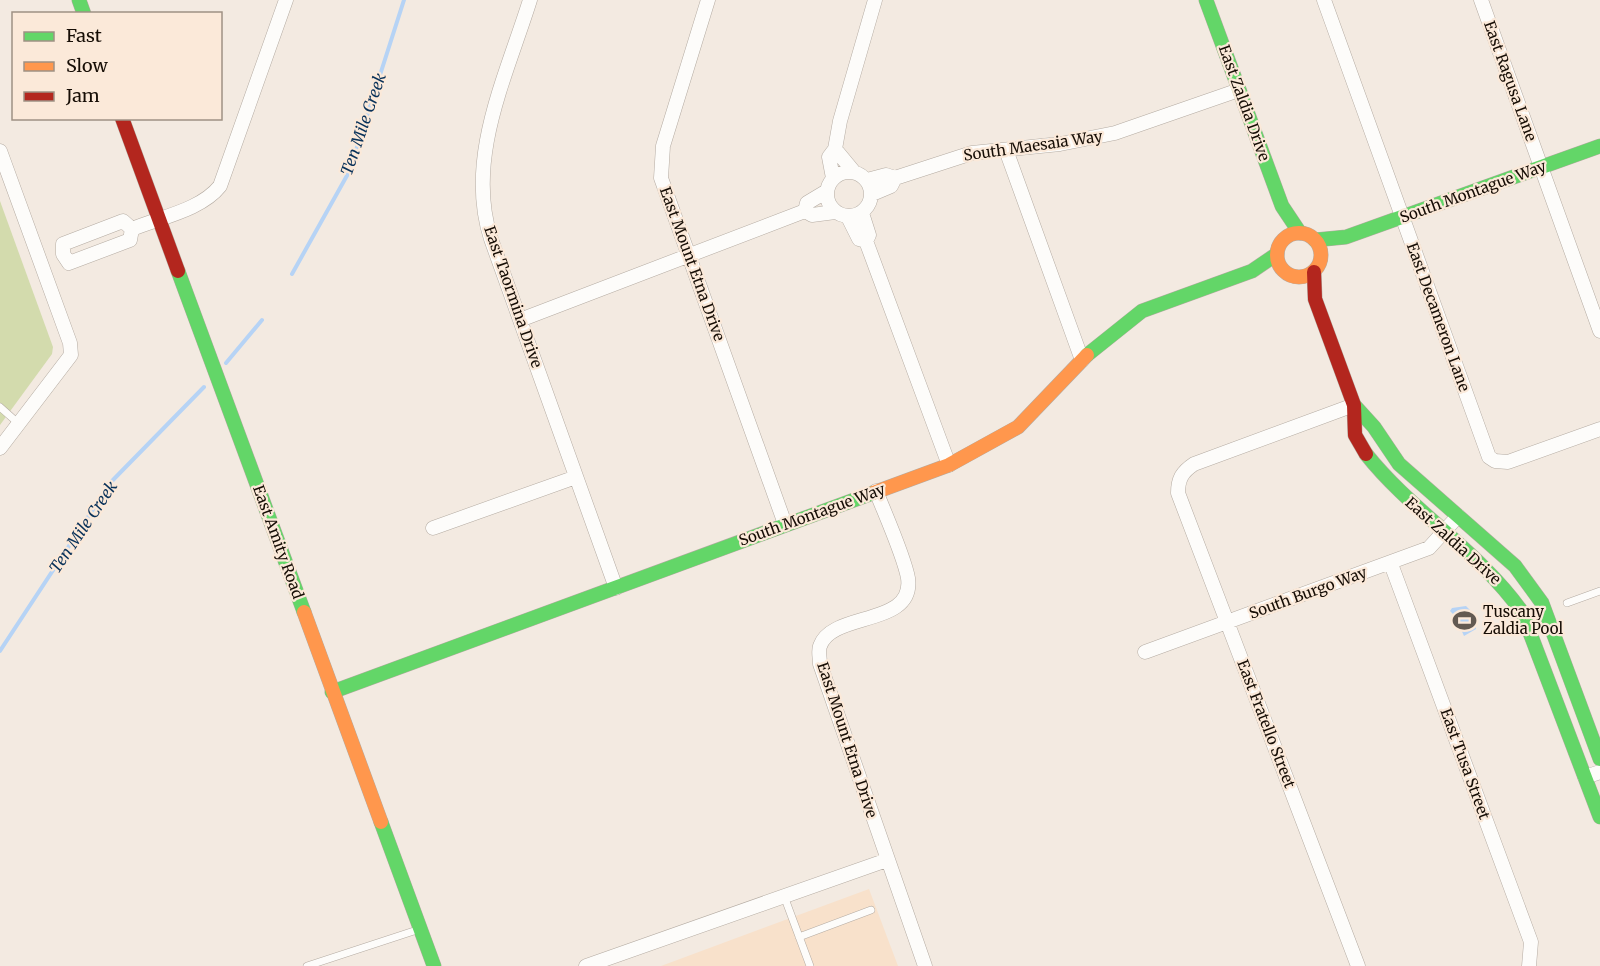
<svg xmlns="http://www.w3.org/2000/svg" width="1600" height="966" font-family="Merriweather,serif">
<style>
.built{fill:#f8e1cb}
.green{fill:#d3dbad}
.water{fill:#b6d3f5}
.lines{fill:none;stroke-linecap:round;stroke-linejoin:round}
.stream{stroke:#b6d3f5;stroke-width:4}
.lane-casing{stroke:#b4aba2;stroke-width:8}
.street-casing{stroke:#b4aba2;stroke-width:15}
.fast-casing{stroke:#b4aba2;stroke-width:15}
.slow-casing{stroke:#b4aba2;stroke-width:15}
.jam-casing{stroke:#b4aba2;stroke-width:15}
.lane{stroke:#fdfcfa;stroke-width:7}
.street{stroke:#fdfcfa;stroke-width:14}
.fast{stroke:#63d668;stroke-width:14}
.slow{stroke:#ff974d;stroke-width:14}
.jam{stroke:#b3261e;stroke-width:14}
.labels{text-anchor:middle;stroke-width:4.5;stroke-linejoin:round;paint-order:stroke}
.street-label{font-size:15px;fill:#160d05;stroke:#fbe9d9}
.poi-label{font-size:15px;fill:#160d05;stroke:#fbe9d9;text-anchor:start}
.water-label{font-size:16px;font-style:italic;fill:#083159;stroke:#fbe9d9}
</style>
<rect width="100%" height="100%" fill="#f3eae1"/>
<path class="built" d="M869 889 898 966H661Z"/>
<path class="green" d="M0 201 53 347 52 354 0 425Z"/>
<path class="water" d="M1466 606 1475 615 1476 629 1464 636 1455 616 1450 611 1452 608Z"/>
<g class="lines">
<path class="stream" d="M292 274 349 172 404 0
M226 363 262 320
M0 651 111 482 204 387"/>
<defs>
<path id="lane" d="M0 407 18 423
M1567 603 1600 591
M784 896 810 966
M799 937 871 910
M307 966 420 929"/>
<path id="street" d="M530 0C506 77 465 159 491 239L616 588
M708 0 663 146 661 178 785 524
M1324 0 1489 457 1495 461 1508 462 1600 429
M1481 0 1600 331
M835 149 840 121 875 0
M1006 150 1082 360
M0 151 70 343 71 355 0 448
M827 194a22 22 0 1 1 44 0a22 22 0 1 1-44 0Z
M833 178 829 157 835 149 854 172
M895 178 972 153 1060 144 1115 133 1239 90
M867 180 886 175 895 178 891 186 872 194
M827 191 807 203 805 211 812 215 835 212
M848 217 859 239 866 241 869 235 862 213
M123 221 132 229 130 240 69 263 63 254V244Z
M132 229C161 217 201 210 220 186L286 0
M866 241 949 465
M520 320 805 211
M1354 405 1194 464C1182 472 1178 479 1178 493L1358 966
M876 491C885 514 904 556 908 578 915 627 832 611 820 646 818 651 820 658 820 664L925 966
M433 528 576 477
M1391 564 1531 942 1529 966
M1145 652 1429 548 1458 516
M1585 777 1600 772
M586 966 887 860"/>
<path id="fast" d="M79 0 84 14
M1206 0 1282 206 1300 233
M1315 240 1346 237 1600 146
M178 271 304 612
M1087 355 1142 311 1252 271 1277 254
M1354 405 1374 427 1399 464 1515 566 1542 603 1600 759
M1366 454C1412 512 1479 551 1522 612L1600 817
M332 692 873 493
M381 822 434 966"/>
<path id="slow" d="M1277 255a22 22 0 1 1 44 0a22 22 0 1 1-44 0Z
M873 493 949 465 1018 427 1087 355
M304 612 381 822"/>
<path id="jam" d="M122 118 178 271
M1314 272 1315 299 1354 405 1355 435 1366 454"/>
</defs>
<use href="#lane" class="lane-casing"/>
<use href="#street" class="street-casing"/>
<use href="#fast" class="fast-casing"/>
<use href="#slow" class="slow-casing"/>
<use href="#jam" class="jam-casing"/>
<use href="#lane" class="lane"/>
<use href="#street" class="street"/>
<use href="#fast" class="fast"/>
<use href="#slow" class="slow"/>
<use href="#jam" class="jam"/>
</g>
<defs>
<symbol id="stadium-bare" viewBox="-9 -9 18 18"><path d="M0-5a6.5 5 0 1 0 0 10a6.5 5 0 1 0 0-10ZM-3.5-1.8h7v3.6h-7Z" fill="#635a52" stroke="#fbe9d9" stroke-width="2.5" paint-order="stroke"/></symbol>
</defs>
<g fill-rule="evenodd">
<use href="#stadium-bare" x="1448" y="604" width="33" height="33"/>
</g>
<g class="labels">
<g class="street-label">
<text transform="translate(1510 81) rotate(70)" y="5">East Ragusa Lane</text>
<text transform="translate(1244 103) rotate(70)" y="5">East Zaldia Drive</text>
<text transform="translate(1033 146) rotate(-8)" y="5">South Maesaia Way</text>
<text transform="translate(1473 192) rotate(-20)" y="5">South Montague Way</text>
<text transform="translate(692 264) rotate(70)" y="5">East Mount Etna Drive</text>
<text transform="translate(513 297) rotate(71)" y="5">East Taormina Drive</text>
<text transform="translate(1438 317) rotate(70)" y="5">East Decameron Lane</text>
<text transform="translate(812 515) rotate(-20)" y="5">South Montague Way</text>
<text transform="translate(1453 541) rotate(42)" y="5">East Zaldia Drive</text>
<text transform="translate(278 542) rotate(70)" y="5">East Amity Road</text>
<text transform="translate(1308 593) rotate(-20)" y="5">South Burgo Way</text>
<text transform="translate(1266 724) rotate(69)" y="5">East Fratello Street</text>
<text transform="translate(847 740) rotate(72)" y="5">East Mount Etna Drive</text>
<text transform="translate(1465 764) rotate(70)" y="5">East Tusa Street</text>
</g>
<g class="poi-label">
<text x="1483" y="617">Tuscany<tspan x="1483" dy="17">Zaldia Pool</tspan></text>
</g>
<g class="water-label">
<text transform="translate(363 124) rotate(-71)" y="6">Ten Mile Creek</text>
<text transform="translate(83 527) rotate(-56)" y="6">Ten Mile Creek</text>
</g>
</g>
<rect x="12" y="12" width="210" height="108" fill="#fbe9d9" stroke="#9f9184" stroke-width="1.5"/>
<rect x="24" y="32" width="30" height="9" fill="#63d668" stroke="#9f9184" stroke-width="1.5"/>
<text x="66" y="42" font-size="18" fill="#160d05">Fast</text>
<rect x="24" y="62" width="30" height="9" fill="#ff974d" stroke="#9f9184" stroke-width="1.5"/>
<text x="66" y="72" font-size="18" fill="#160d05">Slow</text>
<rect x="24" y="92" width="30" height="9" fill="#b3261e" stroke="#9f9184" stroke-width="1.5"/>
<text x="66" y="102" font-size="18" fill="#160d05">Jam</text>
</svg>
